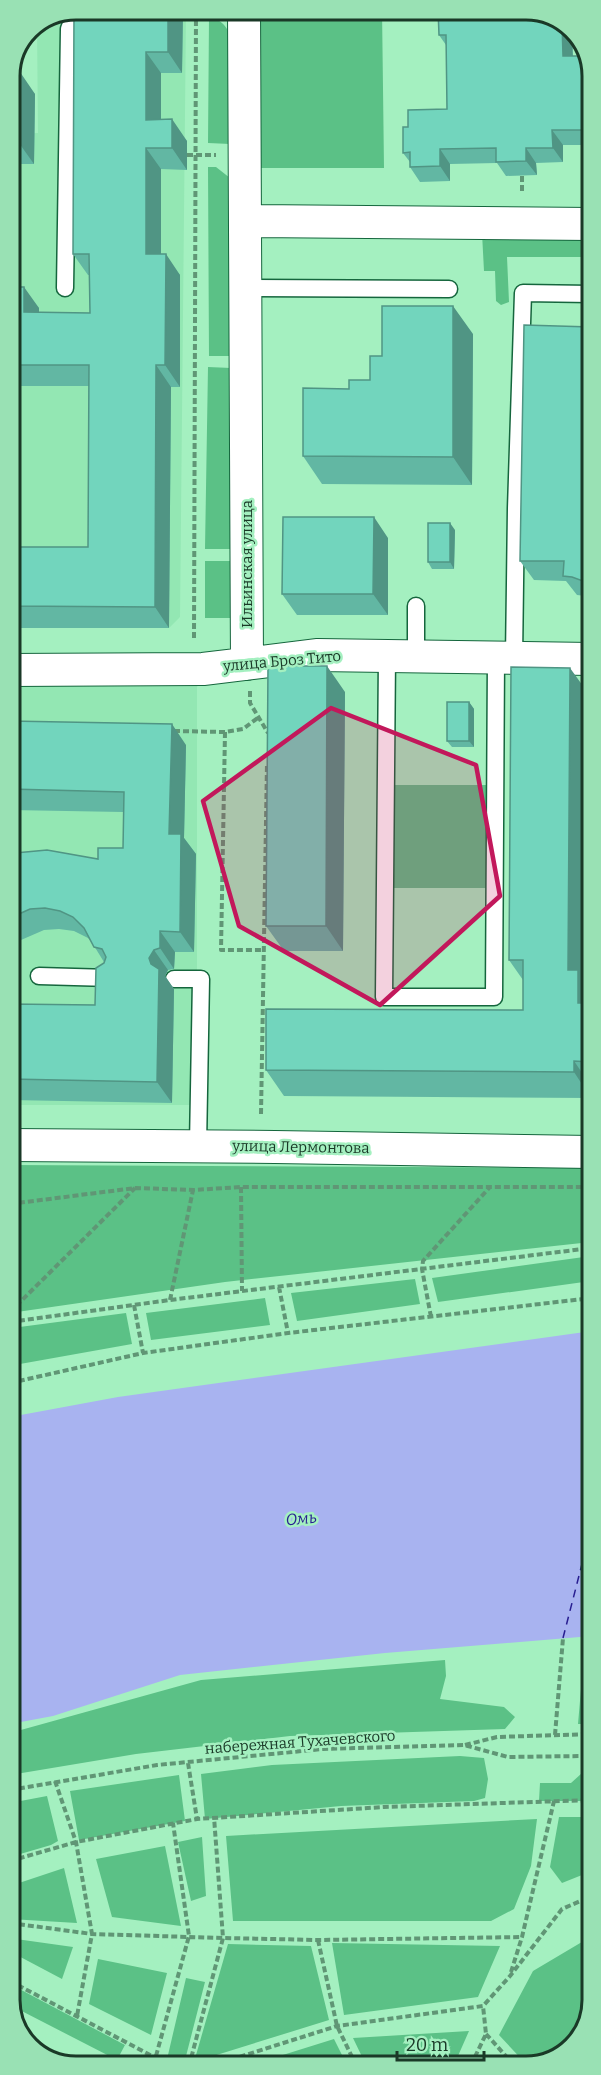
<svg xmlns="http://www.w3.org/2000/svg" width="601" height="2075" font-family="Bitter,serif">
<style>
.built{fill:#93e7b3}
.green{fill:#5bc186}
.water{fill:#a8b3f0}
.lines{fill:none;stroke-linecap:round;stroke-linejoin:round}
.ferry{stroke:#281e91;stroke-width:1.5;stroke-dasharray:8 6;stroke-linecap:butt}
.lane-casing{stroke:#15663d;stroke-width:19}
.street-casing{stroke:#15663d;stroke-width:34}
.path{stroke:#609675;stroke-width:4;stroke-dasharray:6 3;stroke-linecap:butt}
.lane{stroke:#fff;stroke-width:16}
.street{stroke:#fff;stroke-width:32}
.wall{fill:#62b7a3}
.shaded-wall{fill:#509584}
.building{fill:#72d5bd;stroke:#509584;stroke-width:1.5}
.marked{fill:#c2185b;fill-opacity:0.2;stroke:#c2185b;stroke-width:4.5;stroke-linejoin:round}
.labels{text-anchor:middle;stroke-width:5;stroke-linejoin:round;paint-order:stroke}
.street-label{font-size:15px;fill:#1a3927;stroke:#a4f0c0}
.water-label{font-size:16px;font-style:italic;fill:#281e91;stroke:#a4f0c0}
.rim{fill:none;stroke:#1a3927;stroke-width:3}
</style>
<rect width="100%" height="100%" fill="#a4f0c0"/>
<path class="built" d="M74 10 186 12 180 617 169 628 9 627V134L38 133 37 25Z
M9 685H197V1105H10Z"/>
<path class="green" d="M258 9H382L384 168H259Z
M209 18C221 20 224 23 230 34V144L208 143Z
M208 167H216L230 178V356H209Z
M482 233 591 234V257H507L509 302 501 305 496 301 495 271H484Z
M208 367 231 368V549H205Z
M205 561H231V618H205Z
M392 785H486V888H392Z
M10 1165 591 1168V1242L225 1282 10 1313Z
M591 1256V1281L438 1302 432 1278Z
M415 1279 420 1304 297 1321 291 1293Z
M265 1298 270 1325 151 1340 146 1313Z
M126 1313 132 1344 20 1364 12 1328Z
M445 1660 446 1676 440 1699 504 1707 515 1717 505 1729 290 1736 136 1754 10 1775V1733L201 1680Z
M592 1664V1724H578L583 1666Z
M460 1756 484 1758 488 1779 485 1798 474 1801 341 1806 205 1819 201 1774 272 1765Z
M592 1764V1801H539L540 1783H571Z
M179 1775 185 1821 79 1840 70 1791Z
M47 1796 58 1841 51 1845 10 1857V1803Z
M559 1817H592V1871L562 1883 550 1867Z
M537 1819 531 1866 514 1909 491 1921H233L226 1836Z
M202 1837 206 1896 191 1901 178 1842Z
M165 1846 181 1926 112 1917 96 1859Z
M64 1868 77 1923 10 1919V1886Z
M592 1936V2000L576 2043 539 2065H527L499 2035 533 1971Z
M16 1939 73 1947 62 1979 11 1952Z
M332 1943 500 1946 478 1997 344 2015Z
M228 1944 311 1946 329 2020 194 2062Z
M98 1959 167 1973 151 2035 89 2004Z
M186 1978 205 1982 184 2064 168 2055Z
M10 1984 125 2045 117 2060 10 2005Z
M469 2031 454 2065H366L353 2038Z
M334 2039 347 2065H251Z"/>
<path class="water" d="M592 1331V1636L385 1653 180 1675 53 1716 10 1724V1417L118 1397Z"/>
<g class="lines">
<path class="ferry" d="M563 1638 582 1564 592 1562"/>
<defs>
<path id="lane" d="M65 288 69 29 75 14 81 9
M245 288 449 289
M387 656 384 997H494L496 657
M416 657V606
M514 658 516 508 523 293 591 294
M39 976 110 978
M174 979H201L198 1146"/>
<path id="street" d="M244 9 247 664
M245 221 591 224
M9 670 203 669 318 655 591 659
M10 1145 275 1147 591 1152"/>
</defs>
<use href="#lane" class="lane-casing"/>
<use href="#street" class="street-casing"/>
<path class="path" d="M187 155H216
M522 176V193
M194 638 196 9
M250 691V703L268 733
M174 731 225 732 243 729 259 717
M225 732 221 950H264
M261 1114 267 764
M241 1187 242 1291
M10 1204 135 1188 193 1190 241 1187H591
M279 1287 288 1333
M170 1300 193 1190
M134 1305 143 1353
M10 1312 135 1188
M431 1317 422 1269 423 1261 490 1187
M10 1322 170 1300 591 1248
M10 1358 15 1381
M10 1383 143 1353 288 1333 592 1298
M555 1735 563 1638
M465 1745 497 1737 592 1734
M188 1763 197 1819
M55 1781 76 1842 92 1934 77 2016
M10 1790 157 1765 323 1749 464 1745 508 1757 582 1756 592 1753
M10 1861 76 1842 197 1819 384 1807 592 1800
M10 1923 92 1934 223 1938 318 1940 522 1937
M318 1940 337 2026 356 2065
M511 1972 522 1937 554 1801
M10 1981 171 2066
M486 2034 514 2065
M156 2056 189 1936 173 1823
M214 2065 337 2026 483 2006 510 1976 562 1909 592 1896
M471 2065 486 2034 483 2006
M189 2066 223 1938 214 1817"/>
<use href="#lane" class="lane"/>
<use href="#street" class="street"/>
</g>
<path class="wall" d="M183 9 182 73H161V120L187 141V170L161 169V254L180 275V387H171L169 628H9V547H88L89 386H9V75L35 94 34 164H15V287L39 308V313H90V275H88L73 254 74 10Z
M572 30 573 56 591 62V145H563V162L536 163 537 175 506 176 497 163 450 164V181L420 182 410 167V162L403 153 408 127 447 109 446 45 439 35Z
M591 327V598L586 596 577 595 566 581 534 580 520 561Z
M473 334 472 485 322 484 303 456 349 389 370 380 382 356Z
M455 530 454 569H432L428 562Z
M388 538V615H297L282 594Z
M345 692 343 951H284L266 926Z
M588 693 586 982 591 990V1098L284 1096 266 1070 523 1010V980L509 960Z
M469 702 474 709V747H452L447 741Z
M9 721 186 745 184 838 196 854 194 952H175L174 969 168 970 165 976 174 989 172 1103 10 1100V1004L95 1005 104 962 91 941 88 938 74 931 59 929 44 930 21 940 10 924V856L98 859 123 848V812L10 810Z"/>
<path class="shaded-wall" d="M168 9H183L182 73 168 52Z
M562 22 570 26 572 30 573 70 563 56Z
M146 52 161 73V141L146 120Z
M20 72 35 94 34 164 19 143Z
M172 119 187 141V170L172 148Z
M552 130 563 145V162L553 148Z
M146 148 161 169V275L146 254Z
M526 148 536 163 537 175 526 161Z
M440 149 450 164V181L440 166Z
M9 156 15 164V308L9 300Z
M166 254 180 275V387L165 365Z
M24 287 39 308V334L24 312Z
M453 306 473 334 472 485 453 457Z
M156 365 171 387 169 628 155 607Z
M374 517 388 538V615L373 594Z
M450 523 455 530 454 569 450 562Z
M327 666 345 692 343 951 326 926Z
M570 668 588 693 586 982 591 990V1022L578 1003 568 970Z
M469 702 474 709V747L469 741Z
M172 724 186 745 184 838 196 854 194 952 180 932 169 834Z
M160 931 175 952 174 969 160 948Z
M154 950 168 970 165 976 174 989 172 1103 157 1082 151 964 149 958Z
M574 1061 591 1086V1098L574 1072Z"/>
<path class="building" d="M76 9H168V52H146V120L172 119V148H146V254H166L165 365H156L155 607 9 606V547H88L89 365H9V287H24V312L90 313 89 254H73L74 10Z
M438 9 534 10 562 22 563 56H587L591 62V130H552L553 148H526V161L496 162V148L440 149V166L410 167V152L403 153V127H408V110L447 109 446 35H439Z
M10 72H20L19 143H9V75Z
M382 306H453V457L303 456V388L349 389V380H370V356H382Z
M524 325 591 327V584L572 577 563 576 564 561H520Z
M283 517H374L373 594H282Z
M428 523H450V562H428Z
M268 666H327L326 926H266Z
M511 667 570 668 568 970H578V1003H591V1062L574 1061V1072L266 1070V1009L523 1010V960H509Z
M447 702H469V741H447Z
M9 721 172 724 169 834H181L180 932 160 931V948L154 950 149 958 151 964 159 969 157 1082 10 1079V1004L95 1005 96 968 104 963 106 957 102 949 94 947 84 928 73 917 60 911 45 908 30 909 10 918V856L15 853 47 850 98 859V848H123L124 792 10 789Z"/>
<path class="marked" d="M331 708 476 765 500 896 380 1005 239 926 203 801Z"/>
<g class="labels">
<g class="street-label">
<text transform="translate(247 564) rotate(-90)" y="5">Ильинская улица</text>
<text transform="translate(282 661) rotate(-5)" y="5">улица Броз Тито</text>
<text transform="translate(301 1147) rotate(1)" y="5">улица Лермонтова</text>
<text transform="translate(300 1742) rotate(-4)" y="5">набережная Тухачевского</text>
</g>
<g class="water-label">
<text transform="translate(301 1518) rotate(-6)" y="6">Омь</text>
</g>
</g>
<path d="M0 0H601V2075H0ZM76 20H526A56 56 0 0 1 582 76V2000A56 56 0 0 1 526 2056H76A56 56 0 0 1 20 2000V76A56 56 0 0 1 76 20Z" fill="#99e1b4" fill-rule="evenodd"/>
<path class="rim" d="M76 20H526A56 56 0 0 1 582 76V2000A56 56 0 0 1 526 2056H76A56 56 0 0 1 20 2000V76A56 56 0 0 1 76 20Z"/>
<path d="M397 2051v9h87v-9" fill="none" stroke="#1a3927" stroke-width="3"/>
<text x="406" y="2051" font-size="18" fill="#1a3927" stroke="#a4f0c0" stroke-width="4.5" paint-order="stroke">20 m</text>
</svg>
